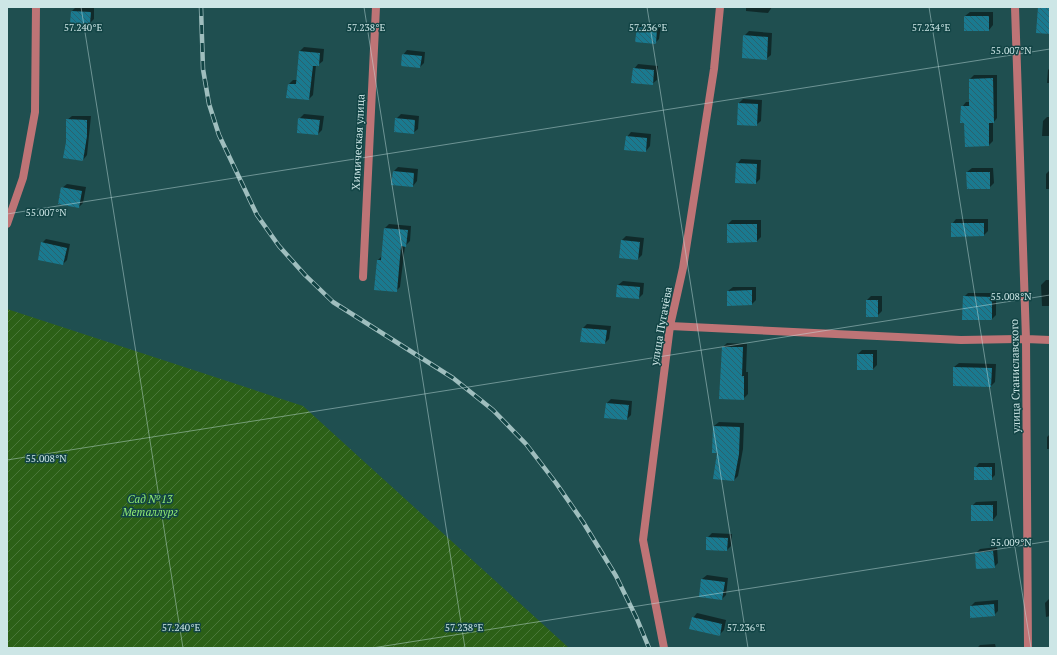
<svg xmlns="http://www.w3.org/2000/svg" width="1057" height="655" font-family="'PT Serif',serif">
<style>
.garden{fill:url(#garden-furrows)}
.shadow{fill:#0007}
.building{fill:url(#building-back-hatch)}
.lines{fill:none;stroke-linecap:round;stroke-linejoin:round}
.minor{stroke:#be7476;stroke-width:8}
.rail-casing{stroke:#9fbebe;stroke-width:4.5}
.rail{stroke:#124445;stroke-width:3;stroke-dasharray:9;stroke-linecap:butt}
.ticks{fill:none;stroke:#cde6e6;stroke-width:1;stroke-opacity:0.45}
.labels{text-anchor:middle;stroke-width:3;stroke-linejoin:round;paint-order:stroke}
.street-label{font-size:11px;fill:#cde6e6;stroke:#124445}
.park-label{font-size:11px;font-style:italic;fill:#91ea72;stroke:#124445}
.ticks-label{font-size:10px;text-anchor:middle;fill:#cde6e6;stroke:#124445;stroke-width:3;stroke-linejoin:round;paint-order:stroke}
</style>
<defs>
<pattern id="garden-furrows" width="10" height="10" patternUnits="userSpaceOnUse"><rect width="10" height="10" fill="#2c6017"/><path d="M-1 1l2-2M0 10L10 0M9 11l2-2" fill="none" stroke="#497739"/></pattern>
<pattern id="building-back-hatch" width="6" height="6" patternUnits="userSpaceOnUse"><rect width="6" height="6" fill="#1a7a90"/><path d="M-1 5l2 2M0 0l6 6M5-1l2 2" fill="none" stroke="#2a626e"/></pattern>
</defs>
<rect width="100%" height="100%" fill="#1f4f50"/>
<path class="garden" d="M7 309 303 406 569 648H7Z"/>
<path class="shadow" d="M76 7 94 8V19L90 23 72 11Z
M746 7H772L768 13 746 11Z
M970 12H993V25L989 30 965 16Z
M642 23 661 25 659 39 655 43 638 27Z
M749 31 772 33 771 55 766 59 744 36Z
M304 47 324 49 323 61 318 65H316L313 95 309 99 289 84 293 80H297L300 51Z
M407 50 425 52 424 63 420 67 403 55Z
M638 64 658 66 657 80 652 84 634 69Z
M1050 68V83H1047L1048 70Z
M974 75H997V118L993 123V141L989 145 965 122 962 107 966 102H970V79Z
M743 99 762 100 761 121 756 125 739 103Z
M304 114 324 116 322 130 318 134 299 119Z
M401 114 419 116 418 129 413 133 396 119Z
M72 116H91L87 155 83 160 67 142V120Z
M1047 117H1050V136H1042L1043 121Z
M631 132 651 134 650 146 646 151 627 137Z
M741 159 761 160 760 179 756 183 737 164Z
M398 167 418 169 417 181 413 186 394 171Z
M972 168H993L994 183 989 188 967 172Z
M1050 170V189H1046V174Z
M67 184 86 187 83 203 79 207 62 188Z
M956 219H988V231L984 235 952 224Z
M732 220H761V237L757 241 728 224Z
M389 224 411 226 410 241 405 246 400 287 396 291 378 260 382 256 385 228Z
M626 236 644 238 642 255 638 259 622 240Z
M46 239 70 244 67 260 63 264 42 243Z
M1046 280H1050V306H1042L1041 285Z
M623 281 644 283 643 294 639 298 618 285Z
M733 287H756V300L752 304 728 291Z
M968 293H996V315L992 319 964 297Z
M871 296H882V311L877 316 867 300Z
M587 324 611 326 609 339 605 343 583 328Z
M727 343 747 344 746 372H748V394L743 399 723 347Z
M862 350H877V365L873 369 858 354Z
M959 363 996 364 995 382 991 386 954 385V367Z
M1050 372V400L1049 373Z
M611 399 632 401 631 415 627 419 607 403Z
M719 422 744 423 743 449 738 476 734 480 718 452 714 426Z
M1050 434V449H1047V437Z
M979 463H995V475L991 479 975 468Z
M997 501V515L993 520H972V506L976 502Z
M712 533 732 534 731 546 727 550 707 538Z
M997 547 998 563 994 567 976 553 980 549Z
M707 575 728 578 726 595 722 599 702 579Z
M1049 599 1050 616 1046 617 1045 603Z
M998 600V611L994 615 971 617V606L975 602Z
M697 613 726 620 724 630 719 635 693 618Z
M995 644 996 648H977L980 645Z"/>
<path class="building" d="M1038 7H1050V34L1036 33Z
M71 11 91 12 90 24 70 23Z
M964 16H989V31H964Z
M637 27 657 29 656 44 635 42Z
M743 35 768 37 767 60 742 58Z
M299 51 320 53 319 66H313L309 100 286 98 288 84H296Z
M402 54 422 56 420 68 401 66Z
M633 68 654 70 653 85 631 83Z
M993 78 994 123H989V146L965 147 964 123H960L961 106H969V79Z
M738 103 758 104 757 126 737 125Z
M298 118 320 120 318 135 297 133Z
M395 118 415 120 414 134 394 132Z
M66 119 87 120V136L83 161 63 158 66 142Z
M626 136 647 138 646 152 624 150Z
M736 163 757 164 756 184 735 183Z
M393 171 414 173 413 187 391 185Z
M966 172H990V189H967Z
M61 187 82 191 79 208 58 204Z
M951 223H984V236L951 237Z
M727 224H757V242L727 243Z
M384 228 408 230 406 247 401 246 397 292 374 290 377 260H381Z
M621 240 640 242 638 260 619 258Z
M41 242 67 248 63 265 38 260Z
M617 285 640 287 639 299 616 297Z
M752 290V305L727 306V291Z
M963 296 992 297V320H962Z
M866 300H878V317H866Z
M582 328 607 330 605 344 580 342Z
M722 347H743L742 376H744V400L719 399Z
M857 354H873V370H857Z
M953 367 992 368 991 387 953 386Z
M606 403 629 405 627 420 604 418Z
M713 426 740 427 739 454 734 481 713 479 717 453H712Z
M974 467H992V480H974Z
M971 505H993V521H971Z
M706 537 728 538 727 551 706 550Z
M993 551 995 568 976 569 975 553Z
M701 579 725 582 722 600 699 597Z
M994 604 995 616 970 618V606Z
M692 617 722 624 720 636 689 629Z"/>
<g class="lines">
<path class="minor" d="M1015 7 1026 339 1028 648
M7 224 23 178 35 112 36 7
M363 277 376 7
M670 326 961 340 1026 339 1050 340
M664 648 643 540 670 326 683 268 696 185 714 69 720 7"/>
<defs>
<path id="rail" d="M201 7 203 69 209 104 219 135 257 215 279 246 305 275 333 302 453 378 493 410 526 444 556 483 583 522 616 576 637 619 649 648"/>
</defs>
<use href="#rail" class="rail-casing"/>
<use href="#rail" class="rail"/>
</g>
<path class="ticks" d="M81 7 183 648M364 7 465 648M647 7 748 648M929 7 1031 648M7 214 1050 49M7 460 1050 295M372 648 1050 541"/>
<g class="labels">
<g class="street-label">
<text transform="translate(358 142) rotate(-87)" y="4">Химическая улица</text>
<text transform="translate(661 326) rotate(-80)" y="4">улица Пугачёва</text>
<text transform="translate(1015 376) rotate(-91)" y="4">улица Станиславского</text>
</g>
<g class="park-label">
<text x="150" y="503">Сад №13<tspan x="150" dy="13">Металлург</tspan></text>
</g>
</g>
<g class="ticks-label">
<text x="83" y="31">57.240°E</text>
<text x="366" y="31">57.238°E</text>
<text x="648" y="31">57.236°E</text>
<text x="931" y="31">57.234°E</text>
<text x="1011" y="54">55.007°N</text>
<text x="46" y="216">55.007°N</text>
<text x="1011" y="300">55.008°N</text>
<text x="46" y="462">55.008°N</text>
<text x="1011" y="546">55.009°N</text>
<text x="181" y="631">57.240°E</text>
<text x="464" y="631">57.238°E</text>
<text x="746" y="631">57.236°E</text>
</g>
<rect width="1057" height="655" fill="none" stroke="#cde6e6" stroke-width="16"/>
</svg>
